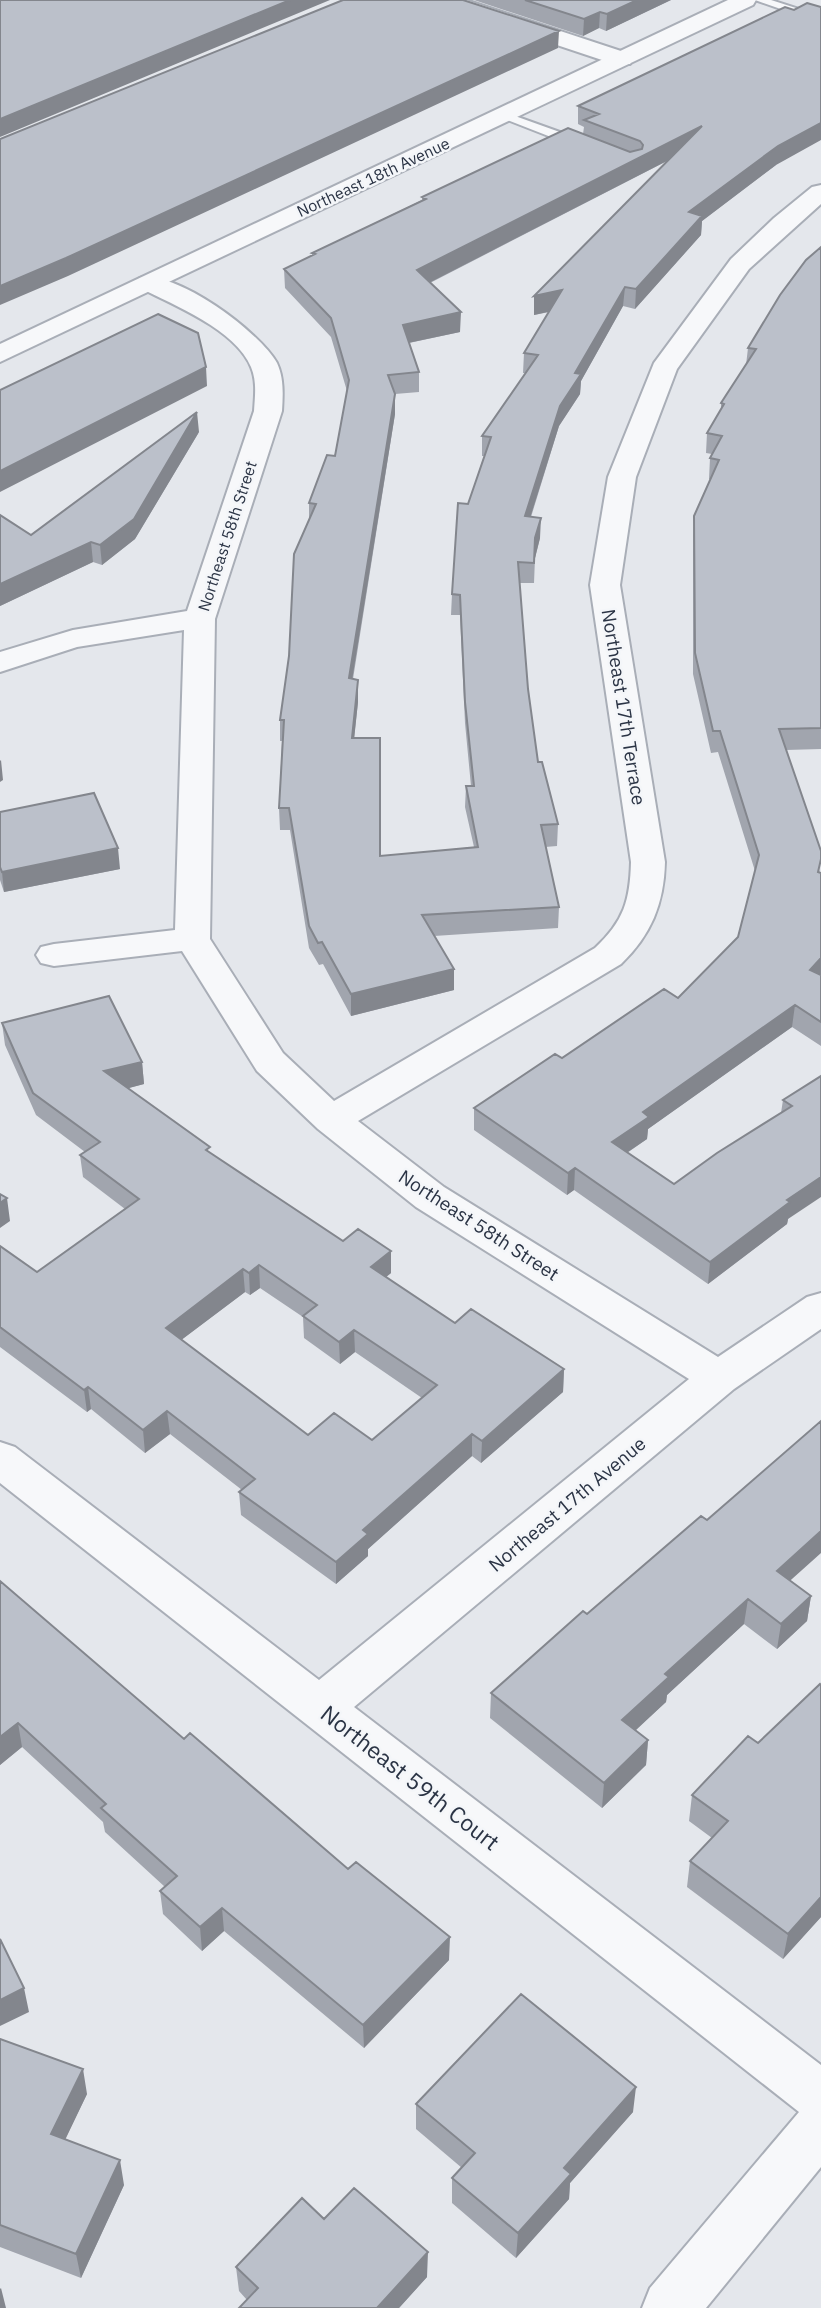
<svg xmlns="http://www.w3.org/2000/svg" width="821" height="2308" font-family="'IBM Plex Sans',sans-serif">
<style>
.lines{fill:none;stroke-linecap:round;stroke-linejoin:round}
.service-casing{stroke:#a9aeb7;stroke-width:4}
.minor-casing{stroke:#a9aeb7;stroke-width:4}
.tertiary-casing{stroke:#a9aeb7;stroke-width:4}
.service{fill:#f7f8fa;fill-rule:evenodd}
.minor{fill:#f7f8fa;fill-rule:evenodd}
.tertiary{fill:#f7f8fa;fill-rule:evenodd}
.wall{fill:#a1a5ae;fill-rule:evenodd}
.shaded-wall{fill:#83868d}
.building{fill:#bbc0ca;stroke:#83868d;stroke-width:2;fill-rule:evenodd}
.labels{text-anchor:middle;stroke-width:5;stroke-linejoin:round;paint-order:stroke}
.far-street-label{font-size:16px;fill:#2b3445;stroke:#f4f6f9}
.street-label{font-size:19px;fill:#2b3445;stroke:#f4f6f9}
.near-street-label{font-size:23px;fill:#2b3445;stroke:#f4f6f9}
</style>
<rect width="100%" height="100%" fill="#e4e7ec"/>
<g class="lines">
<defs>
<path id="service" d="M755 0H771L821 16V23Z
M504 112 582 140 584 143 574 146 500 117 498 115Z"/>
<path id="minor" d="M434 0H466L630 54 633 59 630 64H614L437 5Z
M821 185V204L749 269 677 369 636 477 620 585 665 862C664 904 651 935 621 964L358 1121 444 1187 718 1357 807 1297 821 1293V1329L734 1389 354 1707 821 2065V2167L706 2308H642L650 2288 799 2112 0 1483V1442L15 1447 319 1680 689 1379 416 1207 318 1129 257 1071 182 951 54 966 41 963 36 955 41 947 54 944 175 930 184 630 77 647 0 672V652L73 630 187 611 254 411C255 396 257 381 251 367 236 330 174 305 140 288L136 283 140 278C175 269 260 332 277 363 284 378 283 395 282 411L215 619 210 939 283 1053 334 1101 595 948C624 921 630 900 631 862L590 585 608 477 654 363 731 259 774 218 812 187Z"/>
<path id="tertiary" d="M728 0H756L753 5 0 362V344Z"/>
</defs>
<use href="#service" class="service-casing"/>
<use href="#minor" class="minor-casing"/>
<use href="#tertiary" class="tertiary-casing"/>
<use href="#service" class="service"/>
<use href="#minor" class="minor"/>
<use href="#tertiary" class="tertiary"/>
</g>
<path class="wall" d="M474 0H671L606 31 599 28 583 36Z
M578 106 776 165 702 221 701 235 635 309 623 306 581 381 580 394 559 426 531 517 540 538 535 558 534 583H519L528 689 538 762 558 824 557 846 545 847 559 907 558 928 434 936 454 969V990L351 1016 323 964 319 965 309 948 290 830H280L279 808 282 741H280V720L309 519V503L335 456 347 391 331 337 285 288 284 269 312 256V253L422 200V197L583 134 584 127 578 124ZM667 161 534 296V315L549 312 524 353 523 373H526L482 436V456H484L468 504 452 594 451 615H460L465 723 471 786H466L465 807 474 847 380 856 354 738 358 702 353 679 395 414V394L419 392V372L409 343 460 332 430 283Z
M821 247V749L786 750 820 873H821V1046L792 1027 648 1129 647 1139 627 1153 674 1184 781 1113 783 1100 821 1076 787 1224 708 1284 574 1190 567 1195 474 1130V1108L562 1058 678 998 738 937 755 871 718 752 711 753 693 674V536L694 516 711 479H709L710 458 712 454 706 453 707 433 721 409V403L746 365 748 348Z
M199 432 135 539 102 565 93 562 0 606V515L31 535Z
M0 812 120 869 4 892 0 880Z
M2 1023 142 1062 144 1084 128 1088 210 1153 391 1273 386 1277 455 1323 564 1369 563 1392 481 1463 472 1456 368 1549V1556L336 1584 241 1515 239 1492 242 1490 170 1434 145 1453 91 1409 87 1412 0 1347V1246L37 1272 125 1209 83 1177 80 1155 85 1152 36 1115 5 1045ZM260 1288 303 1317 304 1338 340 1364 355 1352 422 1398 372 1440 308 1435 181 1340 245 1292 250 1295Z
M0 1581 184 1739 449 1960 364 2048 224 1931 202 1951 163 1914 160 1891 165 1887 105 1832 103 1822 22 1747 0 1765Z
M790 1581 811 1596 807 1621 777 1649 744 1624 667 1695 666 1702 635 1730 648 1740 646 1765 602 1808 490 1718 491 1693 587 1614Z
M758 1743 821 1917 783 1959 687 1887 690 1861 712 1838 689 1821 692 1795Z
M0 2039 87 2094 65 2139 124 2185 81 2278 0 2247Z
M416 2104 633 2112 570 2183 569 2199 516 2258 452 2203V2178L462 2168 416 2129Z
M324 2219 427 2277 399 2308H239L247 2300 239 2291 236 2267Z"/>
<path class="shaded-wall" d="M290 0H330L0 137V119Z
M637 0H671L606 31 607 14Z
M600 12 599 28 583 36 584 19Z
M559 31 558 48 68 276 0 305V286Z
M821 123V140L776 165 702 221 701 235 635 309 636 289 689 212 778 146Z
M702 126 700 144 417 289V270Z
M625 287 623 306 581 381 580 394 559 426 524 537 525 516 560 406 575 373Z
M562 290 561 309 534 315V296Z
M461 312 460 332 403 344V325Z
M206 367 207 386 0 492V471Z
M395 394V414L349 699V678Z
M197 412 199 432 135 539 102 565 100 545Z
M541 518 540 538 535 558V538Z
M91 542 93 562 0 606V584Z
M358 680V702L352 759V738Z
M1 760 3 780 0 782V761Z
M118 848 120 869 4 892 2 872Z
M821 958V977L810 970Z
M454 969V990L351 1016V994Z
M795 1005 792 1027 648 1129 647 1139 610 1164 612 1142 643 1112Z
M142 1062 144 1084 107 1094 104 1071Z
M575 1168 574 1190 567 1195 568 1173Z
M821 1177V1197L788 1219 787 1224 708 1284 710 1262 787 1200Z
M7 1198 10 1221 0 1228V1203Z
M391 1251V1273L371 1289V1267Z
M259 1265 260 1288 250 1295 249 1273Z
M243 1269 245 1292 168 1350 166 1328Z
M354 1330 355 1352 340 1364 339 1342Z
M564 1369 563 1392 481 1463 482 1441Z
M88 1387 91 1409 87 1412 84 1390Z
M167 1411 170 1434 145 1453 143 1430Z
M472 1434V1456L368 1549V1556L336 1584V1562L363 1530Z
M821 1531V1553L773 1596 777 1571Z
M811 1596 807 1621 777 1649 781 1624Z
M748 1599 744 1624 667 1695 666 1702 620 1745 622 1720 665 1674Z
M18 1723 22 1747 0 1765V1737Z
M648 1740 646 1765 602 1808 604 1783Z
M821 1897V1917L783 1959 788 1934Z
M222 1908 224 1931 202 1951 200 1927Z
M450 1937 449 1960 364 2048 363 2025Z
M24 1988 29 2012 0 2026V2000Z
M83 2069 87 2094 56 2159 51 2134Z
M636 2087 633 2112 570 2183 569 2199 516 2258 518 2233 564 2168Z
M120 2160 124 2185 81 2278 76 2254Z
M428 2252 427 2277 399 2308H377Z
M1 2288 6 2308H0V2289Z"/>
<path class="building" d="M0 0H290L0 119Z
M343 0H463L559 31 66 258 0 286V139Z
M525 0H637L607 14 600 12 584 19Z
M807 3 821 7V123L778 146 689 212 702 216 636 289 625 287 575 373 581 374 560 406 525 516 541 518 535 538 534 563 518 562 528 689 538 762H542L558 824 541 825 559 907 422 915 454 969 351 994 322 942 318 943 309 926 289 808H279L284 720H280L289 656 294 554 316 504 309 503 327 455 335 456 349 380 331 318 284 269 315 254 312 253 426 199 422 197 568 128 630 152 642 149 643 145 640 141 584 120 599 114 578 106 785 7 794 10ZM702 126 534 296 562 290 524 353 538 355 482 436 491 437 468 504 458 503 452 594 460 595 465 702 474 786H466L478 847 380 856V738H352L358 680 349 678 395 394 388 375 419 372 403 325 461 312 417 270Z
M821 247V728L779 729 821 851V859L818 872 821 873V958L810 970 821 975V1022L795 1005 643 1112 649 1117 612 1142 674 1184 717 1153 792 1106 783 1100 821 1076V1177L787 1200 790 1202 710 1262 575 1168 568 1173 474 1108 555 1054 562 1058 664 989 678 998 738 937 759 855 720 731H713L695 653 694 516 719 460 710 458 722 436 707 433 724 404 721 403 756 349 748 348 780 295 806 260Z
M158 314 198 333 206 367 0 471V390Z
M197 412 134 519 100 545 91 542 0 584V515L31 535Z
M94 793 118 848 2 872 0 867V812Z
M109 996 142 1062 104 1071 210 1147 206 1150 343 1241 358 1229 391 1251 371 1267 455 1323 471 1309 564 1369 482 1441 472 1434 363 1530 368 1534 336 1562 239 1492 255 1479 167 1411 143 1430 88 1387 84 1390 0 1327V1246L37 1272 139 1199 80 1155 100 1142 33 1093 2 1023ZM259 1265 317 1305 303 1316 339 1342 354 1330 437 1385 372 1440 334 1413 308 1435 166 1328 243 1269 249 1273Z
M0 1194 7 1198 0 1203Z
M821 1421V1531L777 1571 811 1596 781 1624 748 1599 665 1674 669 1677 622 1720 648 1740 604 1783 491 1693 583 1611 587 1614 701 1516 707 1520Z
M0 1581 184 1739 190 1733 348 1869 356 1862 450 1937 363 2025 222 1908 200 1927 160 1891 177 1876 101 1808 106 1804 18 1723 0 1737Z
M820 1684 821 1685V1897L788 1934 690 1861 728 1821 692 1795 748 1736 758 1743Z
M0 1939 24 1988 0 2000Z
M521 1994 636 2087 564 2168 571 2174 518 2233 452 2178 475 2153 416 2104Z
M0 2039 83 2069 51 2134 120 2160 76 2254 0 2225Z
M354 2188 428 2252 377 2308H239L258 2288 236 2267 302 2198 324 2219Z"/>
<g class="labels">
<g class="far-street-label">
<text transform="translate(373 177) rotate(-25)" y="6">Northeast 18th Avenue</text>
<text transform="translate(227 536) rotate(-72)" y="6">Northeast 58th Street</text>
</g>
<g class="street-label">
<text transform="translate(624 707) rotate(81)" y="7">Northeast 17th Terrace</text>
<text transform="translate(479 1225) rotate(33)" y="7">Northeast 58th Street</text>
<text transform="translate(567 1504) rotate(-40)" y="7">Northeast 17th Avenue</text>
</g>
<g class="near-street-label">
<text transform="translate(410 1778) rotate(38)" y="8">Northeast 59th Court</text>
</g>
</g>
</svg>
